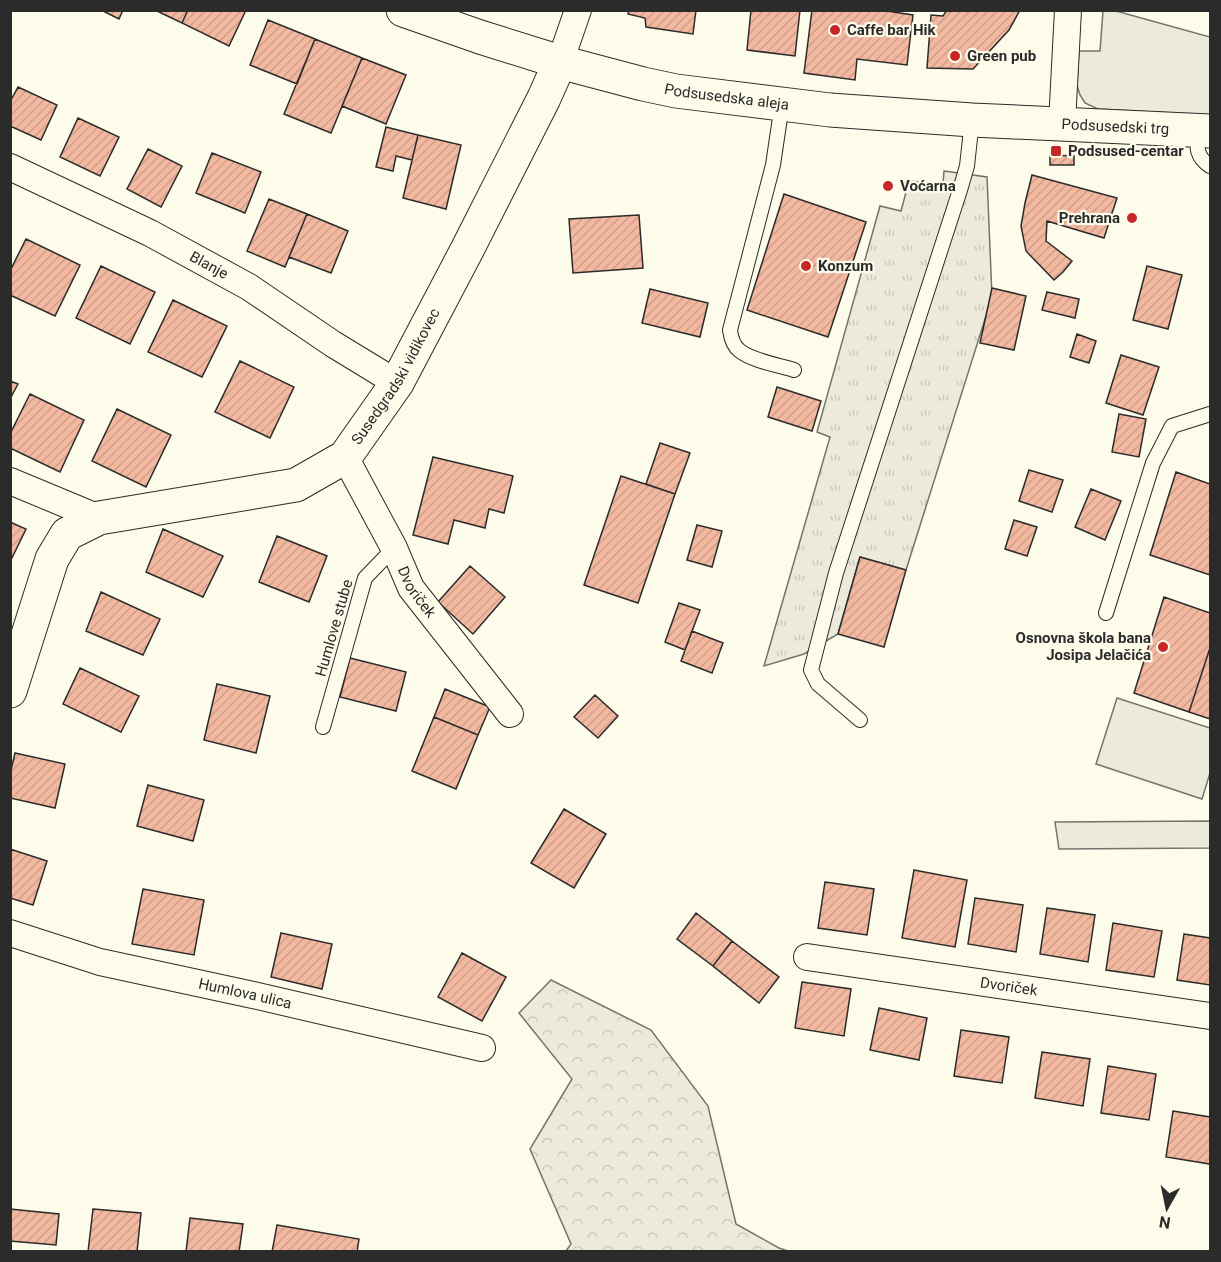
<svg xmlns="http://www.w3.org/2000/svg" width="1221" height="1262" font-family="Roboto,sans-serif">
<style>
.forest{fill:url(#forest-crowns);stroke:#74746e;stroke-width:1.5}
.park{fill:url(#park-tufts);stroke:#74746e;stroke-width:1.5}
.pitch{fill:#ecebdb;stroke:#74746e;stroke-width:1.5}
.parking{fill:#eceadb;stroke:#74746e;stroke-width:1.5}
.building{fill:url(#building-hatch);stroke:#2b2b2b;stroke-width:1.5}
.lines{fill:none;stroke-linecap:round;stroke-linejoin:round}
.service-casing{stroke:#2b2b2b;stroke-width:16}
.minor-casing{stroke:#2b2b2b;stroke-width:28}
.tertiary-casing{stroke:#2b2b2b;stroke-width:35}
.service{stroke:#fdfbea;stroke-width:14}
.minor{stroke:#fdfbea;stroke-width:26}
.tertiary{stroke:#fdfbea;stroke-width:33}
.poi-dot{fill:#c62828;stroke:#fdfbea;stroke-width:2}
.labels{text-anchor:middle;stroke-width:4.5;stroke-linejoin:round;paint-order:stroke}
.poi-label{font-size:15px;font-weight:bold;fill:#2b2b2b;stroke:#fdfbea;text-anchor:start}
.street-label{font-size:15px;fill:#2b2b2b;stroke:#fdfbea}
</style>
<defs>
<pattern id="forest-crowns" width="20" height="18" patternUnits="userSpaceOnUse" patternTransform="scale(1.5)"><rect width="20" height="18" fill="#ecebdb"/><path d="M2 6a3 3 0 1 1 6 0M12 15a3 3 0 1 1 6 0" fill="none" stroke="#cbcabc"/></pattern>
<pattern id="park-tufts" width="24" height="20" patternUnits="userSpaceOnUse" patternTransform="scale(1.5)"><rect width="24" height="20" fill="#ecebdb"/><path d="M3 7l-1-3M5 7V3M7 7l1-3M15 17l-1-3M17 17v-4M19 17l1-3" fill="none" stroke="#cbcabc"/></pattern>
<pattern id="building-hatch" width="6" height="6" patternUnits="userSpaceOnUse" patternTransform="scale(1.5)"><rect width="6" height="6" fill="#f2b8a0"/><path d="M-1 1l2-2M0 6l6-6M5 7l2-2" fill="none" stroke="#d09e8a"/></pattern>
</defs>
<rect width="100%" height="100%" fill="#fdfbea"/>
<path class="forest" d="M551 980 651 1030 708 1106 736 1224 779 1248 788 1251H566L571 1244 530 1149 572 1079 519 1013Z"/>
<path class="park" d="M944 171 987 177 992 297 906 570 860 557 838 634 804 654 764 666 830 437 817 432 880 206 901 211 909 181 943 184Z"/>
<path class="pitch" d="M1117 698 1210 728V773L1202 799 1096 764Z
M1210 821V848L1059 849 1055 822Z"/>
<path class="parking" d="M1103 11H1116L1210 37V115L1098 109 1085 103 1080 95 1077 86 1079 51H1100Z"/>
<path class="building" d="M101 10H123L119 19Z
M155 10H188L182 23Z
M188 10H246L229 46 182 23Z
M629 10H696L693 34 646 27 645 18 628 14Z
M751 10H800L795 56 747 50Z
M812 10H880L913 15 907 65 857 59 855 80 804 73Z
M947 10H1020L1009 30 973 69 927 68 931 15 943 16Z
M268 20 315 39 297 84 250 65Z
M315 39 362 58 331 133 284 114Z
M362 58 406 75 386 124 342 106Z
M18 87 57 105 41 140 10 126V102Z
M78 118 119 137 100 176 60 157Z
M386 127 418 135 412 160 396 156 393 171 376 167Z
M418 135 461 145 446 209 403 198Z
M148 149 182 166 161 207 127 189Z
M212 153 261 172 245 213 196 193Z
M1050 155 1074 156V165H1050Z
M1032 175 1117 198 1104 238 1047 221 1046 241 1072 261 1063 272 1054 280 1026 251 1021 226 1025 203Z
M784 194 866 222 828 337 747 310Z
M269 199 307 214 285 267 247 251Z
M307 214 348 231 331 273 289 257Z
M639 215 643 268 573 273 569 219Z
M26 239 80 265 55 316 10 295V271Z
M101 266 155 292 130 344 76 318Z
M1147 266 1182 275 1168 329 1133 320Z
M992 288 1026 296 1014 350 980 343Z
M650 289 708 303 700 337 642 323Z
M1047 292 1079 299 1075 318 1042 310Z
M173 300 227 326 202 377 148 352Z
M1077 334 1096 341 1089 363 1070 357Z
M1121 355 1159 367 1143 415 1106 403Z
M240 361 294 387 270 438 215 412Z
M10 381 18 384 10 399Z
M777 387 821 401 812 431 768 417Z
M30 394 84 420 60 472 10 448V434Z
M117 409 171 435 146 487 92 461Z
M1119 414 1146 419 1139 457 1112 452Z
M660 443 690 453 675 494 646 484Z
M433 457 513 476 504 513 489 509 485 528 454 520 448 544 413 535Z
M1029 470 1063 480 1052 512 1019 501Z
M1176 472 1210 484V575L1150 555Z
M621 476 675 494 638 603 584 585Z
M1091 489 1121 501 1105 540 1075 527Z
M1014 520 1037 527 1027 556 1005 549Z
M10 522 26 529 10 562Z
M697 525 722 531 712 567 687 560Z
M163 529 223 556 203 597 146 572Z
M277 536 327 556 309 602 259 582Z
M860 557 906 570 884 647 838 634Z
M470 566 505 597 473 634 438 602Z
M101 592 160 619 143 655 86 631Z
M1164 597 1210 613V648L1189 712 1134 693Z
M679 603 700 610 685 650 665 642Z
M692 631 723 643 712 673 681 661Z
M1210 648V719L1189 712Z
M350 658 406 672 396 711 340 697Z
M80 668 139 696 121 732 63 704Z
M217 684 270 696 256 753 204 740Z
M445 689 490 707 478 735 434 717Z
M595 695 618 716 598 738 574 717Z
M434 717 478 735 456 789 412 771Z
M15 753 65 764 55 808 10 798V774Z
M148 785 204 800 193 841 137 826Z
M564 809 606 834 574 888 531 863Z
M10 849 47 861 33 905 10 898Z
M914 870 967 880 955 947 902 938Z
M825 882 874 889 867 935 818 928Z
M143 889 204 900 194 955 132 944Z
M975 898 1023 905 1016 952 968 944Z
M1047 908 1095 915 1088 962 1040 954Z
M696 913 732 941 713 966 677 939Z
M1113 923 1162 931 1154 977 1106 970Z
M281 933 332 944 322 989 271 977Z
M1184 934 1210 938V985L1177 980Z
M732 941 779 977 759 1003 713 966Z
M462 953 506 977 482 1021 438 997Z
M802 982 851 989 844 1036 795 1028Z
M879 1008 927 1018 919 1060 870 1050Z
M961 1030 1009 1037 1002 1083 954 1076Z
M1042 1052 1090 1059 1083 1106 1035 1098Z
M1108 1066 1156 1074 1149 1120 1101 1113Z
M1173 1111 1210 1117V1164L1166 1157Z
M10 1209 59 1214 56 1245 10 1241Z
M93 1209 141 1213 137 1252H88Z
M190 1218 243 1224 239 1252H186Z
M277 1225 359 1239 357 1252H272Z"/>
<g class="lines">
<defs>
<path id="service" d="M782 104 773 165 730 330C731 338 733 346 740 351 753 361 778 365 794 370
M1198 130C1197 146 1195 156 1210 166
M1106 613 1153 463 1172 426 1210 414
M860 720 818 684 811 670 836 573 960 190 967 166 972 120
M323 727 365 578 394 548"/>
<g id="minor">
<path d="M560 62 578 10"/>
<path d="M1062 123 1068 10"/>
<path id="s1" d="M10 167 150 233 249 287 333 344 397 383"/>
<path id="s2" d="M345 457 394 548 411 588 510 714"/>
<path d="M10 481 99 518"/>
<path id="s3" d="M10 933 100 962 253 995 482 1048"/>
<path id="s4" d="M807 957 1210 1016"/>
</g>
<g id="tertiary">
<path id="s5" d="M403 10 480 37 560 62 643 84 676 91 830 110 972 120 1210 131"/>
<path id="s6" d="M10 691 52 559 67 534 99 518 296 485 345 457 397 383 468 248 544 98 560 62"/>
</g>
</defs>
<use href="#service" class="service-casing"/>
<use href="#minor" class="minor-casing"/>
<use href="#tertiary" class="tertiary-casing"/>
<use href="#service" class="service"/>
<use href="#minor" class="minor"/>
<use href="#tertiary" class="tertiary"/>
</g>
<g class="poi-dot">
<circle cx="835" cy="30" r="6"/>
<circle cx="955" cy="56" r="6"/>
<rect x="1050" y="145" width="12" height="12" rx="3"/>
<circle cx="888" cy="186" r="6"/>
<circle cx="1132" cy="218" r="6"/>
<circle cx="806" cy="266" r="6"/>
<circle cx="1163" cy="647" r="6"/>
</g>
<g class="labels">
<g class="poi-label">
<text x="847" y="35">Caffe bar Hik</text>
<text x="967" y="61">Green pub</text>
<text x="1068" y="156">Podsused-centar</text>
<text x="900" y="191">Voćarna</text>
<text x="1120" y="223" text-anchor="end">Prehrana</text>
<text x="818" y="271">Konzum</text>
<text x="1151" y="643" text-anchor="end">Osnovna škola bana<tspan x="1151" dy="17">Josipa Jelačića</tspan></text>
</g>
<g class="street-label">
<text dy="5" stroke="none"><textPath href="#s5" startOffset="336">Podsusedska aleja</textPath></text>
<text dy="5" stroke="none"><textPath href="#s5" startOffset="726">Podsusedski trg</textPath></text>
<text dy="5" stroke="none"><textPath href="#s1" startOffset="222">Blanje</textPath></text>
<text dy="5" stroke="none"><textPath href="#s6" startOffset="555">Susedgradski vidikovec</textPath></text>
<text dy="5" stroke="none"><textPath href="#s2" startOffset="153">Dvoriček</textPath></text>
<text transform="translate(334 628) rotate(-74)" y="5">Humlove stube</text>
<text dy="5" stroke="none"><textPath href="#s4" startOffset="204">Dvoriček</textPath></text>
<text dy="5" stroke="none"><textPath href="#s3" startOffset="243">Humlova ulica</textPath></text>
</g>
</g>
<rect width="1221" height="1262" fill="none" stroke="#2b2b2b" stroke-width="24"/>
<g transform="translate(1167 1208) rotate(189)" stroke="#fdfbea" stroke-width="4.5" paint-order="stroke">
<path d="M0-4.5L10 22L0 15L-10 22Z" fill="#2b2b2b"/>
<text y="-9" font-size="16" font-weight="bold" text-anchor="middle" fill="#2b2b2b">N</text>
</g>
</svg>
